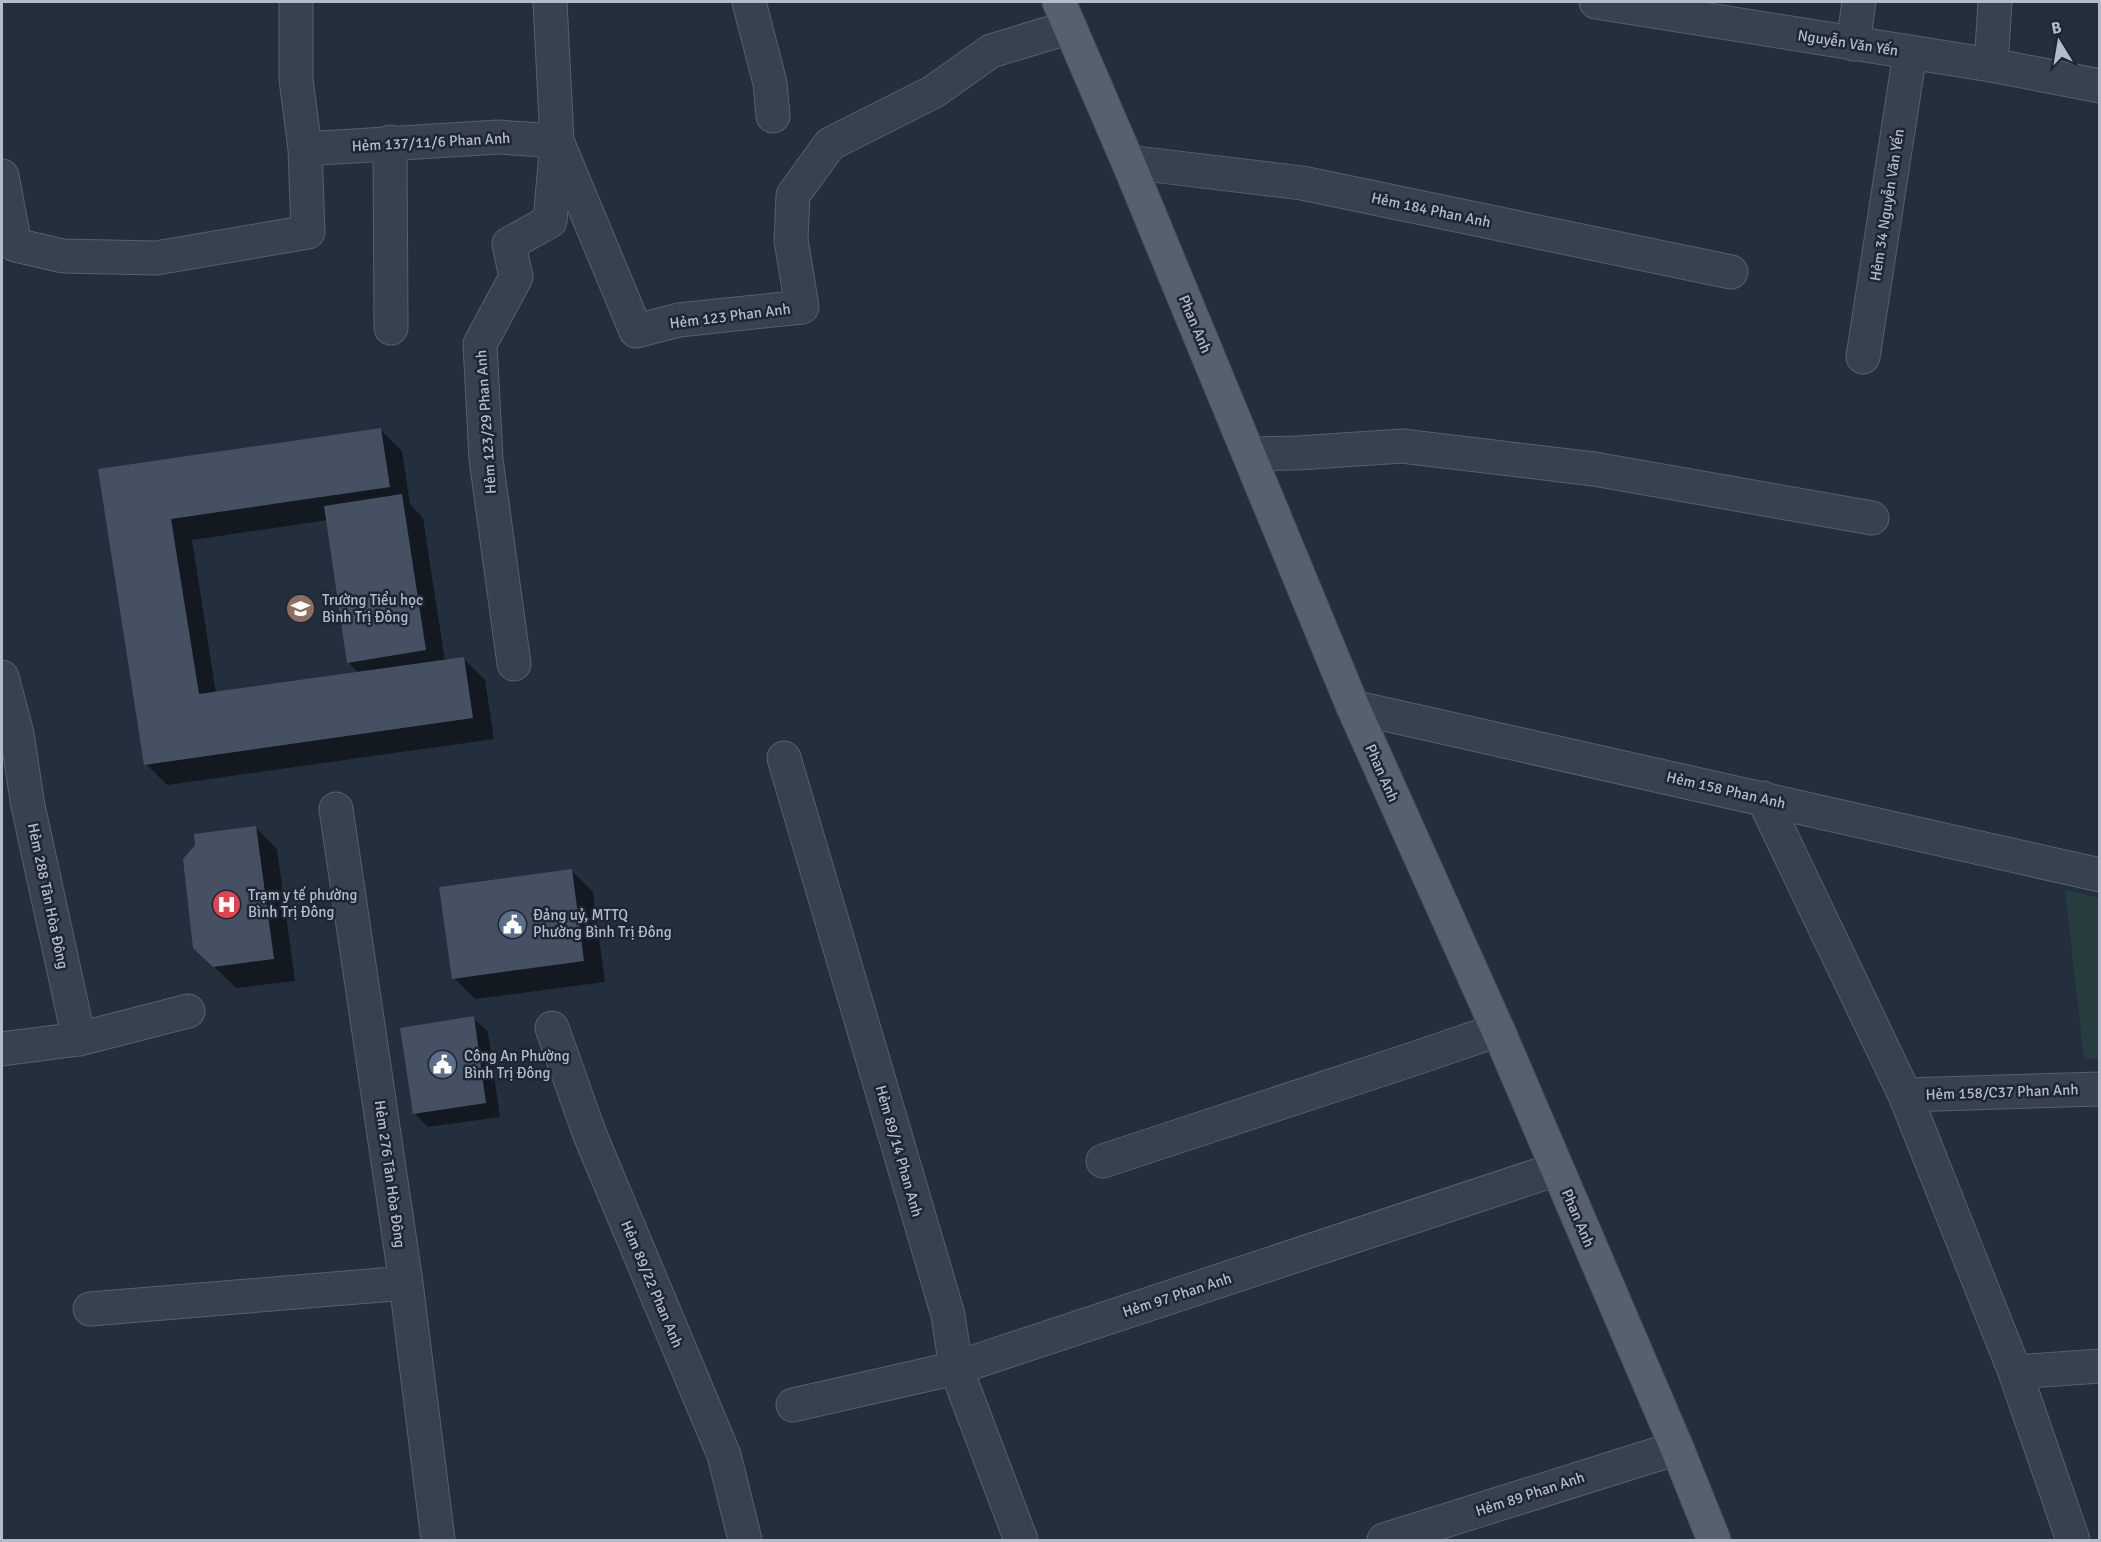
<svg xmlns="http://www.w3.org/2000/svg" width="2101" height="1542" font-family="Signika,sans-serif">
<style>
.green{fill:#263c3f}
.shadow{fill:#0007;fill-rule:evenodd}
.building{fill:#455162}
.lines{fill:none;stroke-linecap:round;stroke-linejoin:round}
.minor-casing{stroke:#565f6c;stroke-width:35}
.major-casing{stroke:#414a57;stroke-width:35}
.minor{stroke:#38414e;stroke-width:33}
.major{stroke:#56606e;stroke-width:33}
.labels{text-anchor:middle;stroke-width:5;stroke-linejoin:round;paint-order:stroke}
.street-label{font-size:15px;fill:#b4bcc9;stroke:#1d2633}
.poi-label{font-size:15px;fill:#b4bcc9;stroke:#1d2633;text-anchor:start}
</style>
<rect width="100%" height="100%" fill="#242f3e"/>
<path class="green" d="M2065 890 2099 898V1059H2084Z"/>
<path class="shadow" d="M381 430 402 451 410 504 423 518 445 661 463 658 485 680 494 739 167 785 146 764 100 470ZM328 520 348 662 359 673 216 693 192 540Z
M256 828 277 849 295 981 236 988 194 947Z
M571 870 593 892 605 982 475 999 454 978Z
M473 1018 488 1032 500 1117 428 1127 414 1113Z"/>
<path class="building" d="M381 428 390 487 171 519 199 694 464 657 473 718 144 765 98 469Z
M402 494 426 650 347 663 324 506Z
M256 826 274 959 213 967 193 948 183 859 195 845 194 834Z
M572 869 584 961 452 979 439 887Z
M474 1016 486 1103 413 1114 400 1028Z"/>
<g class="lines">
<defs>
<path id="minor" d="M749 2 770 83 773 116
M1596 2 1991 65 2100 86
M1853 44 1859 2
M1991 65 1995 2
M557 141 636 331 679 320 802 307 791 240 793 195 830 144 933 92 991 51 1070 27
M390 142 391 328
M305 149 498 137 557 141
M1128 162 1302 183 1731 272
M2 176 15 245 63 256 156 258 308 232 305 149 296 79V2
M1863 357 1910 53
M1249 454 1298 453 1402 446 1594 469 1872 518
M514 664 486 459 480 344 516 277 509 244 550 221 557 141 550 2
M2 677 17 734 28 806 79 1039 2 1049
M1353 707 2100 875
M784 758 948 1315 956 1368 1021 1540
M1763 798 1905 1095 2015 1372 2073 1540
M336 809 406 1283 438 1540
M552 1028 590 1135 724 1455 745 1540
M79 1039 188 1011
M1905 1095 2100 1089
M1103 1161 1416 1058 1498 1030
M90 1309 406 1283
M2015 1372 2100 1366
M793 1405 956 1368 1557 1169
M1384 1540 1677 1448"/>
<path id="major" d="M1059 2 1128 162 1353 707 1498 1030 1677 1448 1714 1540"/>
</defs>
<use href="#minor" class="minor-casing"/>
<use href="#major" class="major-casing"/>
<use href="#minor" class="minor"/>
<use href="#major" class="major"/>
</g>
<defs>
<symbol id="school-disc" viewBox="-11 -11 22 22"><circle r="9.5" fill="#8d6e63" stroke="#1d2633"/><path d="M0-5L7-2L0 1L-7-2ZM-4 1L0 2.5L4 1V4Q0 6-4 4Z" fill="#fff"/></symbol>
<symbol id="hospital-disc" viewBox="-11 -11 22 22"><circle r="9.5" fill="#e0444e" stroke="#1d2633"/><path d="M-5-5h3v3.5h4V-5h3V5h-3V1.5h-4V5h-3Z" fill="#fff"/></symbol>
<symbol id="civic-disc" viewBox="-11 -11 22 22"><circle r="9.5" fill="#5c6f8a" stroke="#1d2633"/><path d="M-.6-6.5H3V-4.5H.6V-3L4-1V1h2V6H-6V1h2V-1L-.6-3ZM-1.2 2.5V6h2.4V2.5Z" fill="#fff"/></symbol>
</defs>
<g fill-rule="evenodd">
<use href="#school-disc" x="284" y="592" width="33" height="33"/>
<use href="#hospital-disc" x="210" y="888" width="33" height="33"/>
<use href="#civic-disc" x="496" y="908" width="33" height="33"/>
<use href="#civic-disc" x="426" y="1048" width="33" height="33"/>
</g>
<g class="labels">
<g class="street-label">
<text transform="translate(1848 43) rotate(9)" y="5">Nguyễn Văn Yến</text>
<text transform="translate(431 142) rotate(-3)" y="5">Hẻm 137/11/6 Phan Anh</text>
<text transform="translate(1887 205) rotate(-81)" y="5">Hẻm 34 Nguyễn Văn Yến</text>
<text transform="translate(1431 210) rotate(12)" y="5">Hẻm 184 Phan Anh</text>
<text transform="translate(730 316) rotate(-7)" y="5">Hẻm 123 Phan Anh</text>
<text transform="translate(1195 324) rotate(67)" y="5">Phan Anh</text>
<text transform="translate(486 422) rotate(-94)" y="5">Hẻm 123/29 Phan Anh</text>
<text transform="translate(1382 773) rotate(66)" y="5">Phan Anh</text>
<text transform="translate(1726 790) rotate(13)" y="5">Hẻm 158 Phan Anh</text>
<text transform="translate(48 896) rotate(78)" y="5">Hẻm 288 Tân Hòa Đông</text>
<text transform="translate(2002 1092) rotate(-2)" y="5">Hẻm 158/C37 Phan Anh</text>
<text transform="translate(899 1151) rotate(74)" y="5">Hẻm 89/14 Phan Anh</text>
<text transform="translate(390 1174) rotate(82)" y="5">Hẻm 276 Tân Hòa Đông</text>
<text transform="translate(1578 1218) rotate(67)" y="5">Phan Anh</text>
<text transform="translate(652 1284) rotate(67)" y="5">Hẻm 89/22 Phan Anh</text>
<text transform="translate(1177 1295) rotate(-18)" y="5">Hẻm 97 Phan Anh</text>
<text transform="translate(1530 1494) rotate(-18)" y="5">Hẻm 89 Phan Anh</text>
</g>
<g class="poi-label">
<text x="322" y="605">Trường Tiểu học<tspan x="322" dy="17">Bình Trị Đông</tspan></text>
<text x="248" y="900">Trạm y tế phường<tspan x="248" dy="17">Bình Trị Đông</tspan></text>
<text x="533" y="920">Đảng uỷ, MTTQ<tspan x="533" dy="17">Phường Bình Trị Đông</tspan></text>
<text x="464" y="1061">Công An Phường<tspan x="464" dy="17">Bình Trị Đông</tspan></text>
</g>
</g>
<rect width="2101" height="1542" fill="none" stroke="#b4bcc9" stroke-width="6"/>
<g transform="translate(2059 42) rotate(349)" stroke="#1d2633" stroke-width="4.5" paint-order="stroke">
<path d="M0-4.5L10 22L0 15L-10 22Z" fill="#b4bcc9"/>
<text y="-9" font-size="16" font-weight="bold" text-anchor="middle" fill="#b4bcc9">B</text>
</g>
</svg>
